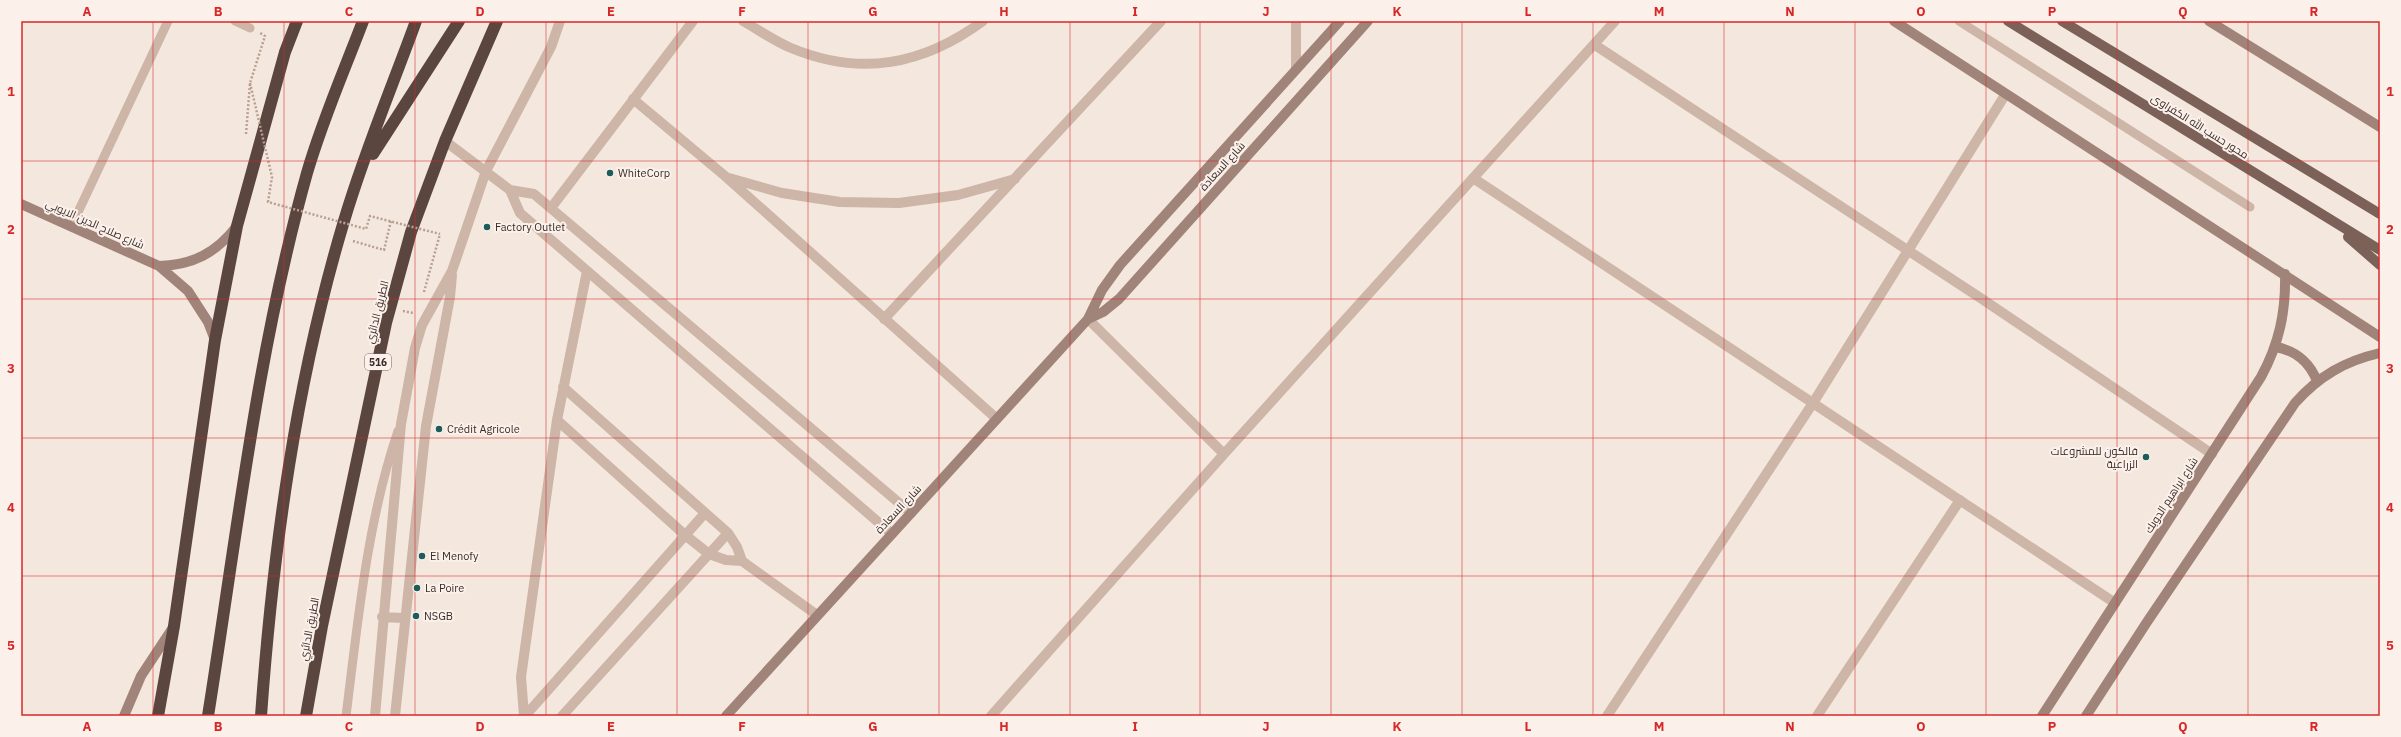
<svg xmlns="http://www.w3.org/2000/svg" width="2401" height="737" font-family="'IBM Plex Sans',Cairo,sans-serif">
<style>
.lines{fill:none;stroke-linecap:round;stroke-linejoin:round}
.path{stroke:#b99f92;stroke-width:2.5;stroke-dasharray:2 2;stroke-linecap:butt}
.lane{stroke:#cdb5a8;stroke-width:9}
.street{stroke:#cdb5a8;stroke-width:10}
.secondary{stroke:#a18479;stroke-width:10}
.primary{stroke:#7c6159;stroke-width:10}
.highway{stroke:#5b453f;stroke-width:12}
.path-bridge{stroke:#b99f92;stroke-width:2.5;stroke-dasharray:2 2;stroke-linecap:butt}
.grid{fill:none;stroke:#d62828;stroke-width:1;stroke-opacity:0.55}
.poi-dot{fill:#1b5d5b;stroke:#fbf1ea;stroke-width:1.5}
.labels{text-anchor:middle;stroke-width:4;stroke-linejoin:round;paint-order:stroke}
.shield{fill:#fbf1ea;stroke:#736763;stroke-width:1}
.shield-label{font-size:10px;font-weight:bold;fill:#392c29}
.street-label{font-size:11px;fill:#392c29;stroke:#fbf1ea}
.poi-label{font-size:11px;fill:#392c29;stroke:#fbf1ea;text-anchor:start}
.neatline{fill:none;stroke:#d62828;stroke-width:1.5}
.grid-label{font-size:13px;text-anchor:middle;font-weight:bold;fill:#d62828}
</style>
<rect width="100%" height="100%" fill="#f4e7dd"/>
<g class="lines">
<path class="path" d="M246 134 250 83 265 36 260 33
M353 241 384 250 391 221
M424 292 440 234
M403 311 413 313"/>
<path class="lane" d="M235 21 250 28
M1959 21 2250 207
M71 227 168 21
M346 716C358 621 367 522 398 431"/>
<path class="street" d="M743 21C759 30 774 41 791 48 861 77 923 65 983 21
M1296 21V69
M1595 45 1982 299 2212 454
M633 99 725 176 997 419
M445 141 510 190 520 213 892 534
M729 178 782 193 840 202 899 203 958 195 1015 179
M1473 178 2115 603
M510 190 534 194 911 513
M551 208 693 21
M884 319 1161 21
M1088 319 1224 454
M563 387 728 533 737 547 742 561
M557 420 685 535 709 554 726 560 742 561 817 615
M382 617 403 618
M375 716 401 424 415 348 422 325 452 271 486 171 551 47 560 21
M395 716 426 426 450 297 452 275
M524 716 521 677 557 420 587 271
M525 716 705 513
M562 716 728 533
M991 716 1224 454 1615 21
M1607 716 1813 403 2005 95
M1817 716 1960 500"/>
<path class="secondary" d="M1894 21 2380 337
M2209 21 2380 127
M21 204 159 266 188 291 208 322 215 340
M159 266C193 265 216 253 237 226
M1088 319 1103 312 1119 299 1368 21
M2276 347C2296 351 2309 361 2317 381
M124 716 141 676 174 626
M726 716 1088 319 1102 290 1120 265 1340 21
M2042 716 2261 377C2279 344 2286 312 2285 274
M2086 716 2147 622 2295 403C2319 376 2345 361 2380 353"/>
<path class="primary" d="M2008 21 2380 250
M2062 21 2380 214
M2348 237 2380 265"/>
<path class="highway" d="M373 154 459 21
M158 716 174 626 215 340 237 226 285 52 297 21
M208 716C237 534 257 351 307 173 322 121 344 71 363 21
M261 716C273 549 296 381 344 221 364 153 392 87 416 21
M306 716 322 626 386 323 411 232 445 141 497 21"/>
<path class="path-bridge" d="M250 83 272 177 268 202 366 229 370 216 440 234"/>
</g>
<path class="grid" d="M153 21V716M284 21V716M415 21V716M546 21V716M677 21V716M808 21V716M939 21V716M1070 21V716M1200 21V716M1331 21V716M1462 21V716M1593 21V716M1724 21V716M1855 21V716M1986 21V716M2117 21V716M2248 21V716M21 161H2380M21 299H2380M21 438H2380M21 576H2380"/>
<g class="poi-dot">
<circle cx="610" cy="173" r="4"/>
<circle cx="487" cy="227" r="4"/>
<circle cx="439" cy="429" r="4"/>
<circle cx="2146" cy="457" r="4"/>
<circle cx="422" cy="556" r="4"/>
<circle cx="417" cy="588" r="4"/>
<circle cx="416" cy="616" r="4"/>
</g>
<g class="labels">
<rect class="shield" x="365" y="354" width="26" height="16" rx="3"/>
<g class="shield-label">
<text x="378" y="366">516</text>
</g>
<g class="street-label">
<text transform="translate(2200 126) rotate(32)" y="4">محور حسب الله الكفراوى</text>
<text transform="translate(1222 166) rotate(-48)" y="4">شارع السعادة</text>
<text transform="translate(95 224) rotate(24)" y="4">شارع صلاح الدين الايوبي</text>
<text transform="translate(377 312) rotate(-76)" y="4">الطريق الدائري</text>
<text transform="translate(2171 495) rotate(-57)" y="4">شارع ابراهيم الدوبك</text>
<text transform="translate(898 509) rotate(-47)" y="4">شارع السعادة</text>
<text transform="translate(309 629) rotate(-79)" y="4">الطريق الدائري</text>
</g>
<g class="poi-label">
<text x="618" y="177">WhiteCorp</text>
<text x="495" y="231">Factory Outlet</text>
<text x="447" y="433">Crédit Agricole</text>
<text x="2138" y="455" text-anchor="end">فالكون للمشروعات<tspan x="2138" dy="13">الزراعية</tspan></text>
<text x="430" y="560">El Menofy</text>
<text x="425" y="592">La Poire</text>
<text x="424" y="620">NSGB</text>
</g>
</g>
<rect width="2401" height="737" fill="none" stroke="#fbf1ea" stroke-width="44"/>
<rect x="22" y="22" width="2357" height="693" class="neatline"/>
<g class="grid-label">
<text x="87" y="16">A</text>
<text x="218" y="16">B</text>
<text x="349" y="16">C</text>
<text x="480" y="16">D</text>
<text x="611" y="16">E</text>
<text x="742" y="16">F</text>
<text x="873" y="16">G</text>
<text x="1004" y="16">H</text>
<text x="1135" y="16">I</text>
<text x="1266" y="16">J</text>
<text x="1397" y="16">K</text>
<text x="1528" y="16">L</text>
<text x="1659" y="16">M</text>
<text x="1790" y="16">N</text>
<text x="1921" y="16">O</text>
<text x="2052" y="16">P</text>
<text x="2183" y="16">Q</text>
<text x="2314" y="16">R</text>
<text x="11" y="96">1</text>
<text x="2390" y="96">1</text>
<text x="11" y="234">2</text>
<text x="2390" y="234">2</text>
<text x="11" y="373">3</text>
<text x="2390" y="373">3</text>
<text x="11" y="512">4</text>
<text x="2390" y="512">4</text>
<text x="11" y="650">5</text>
<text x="2390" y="650">5</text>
<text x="87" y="731">A</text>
<text x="218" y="731">B</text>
<text x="349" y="731">C</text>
<text x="480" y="731">D</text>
<text x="611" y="731">E</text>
<text x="742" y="731">F</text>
<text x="873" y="731">G</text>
<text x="1004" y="731">H</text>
<text x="1135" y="731">I</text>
<text x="1266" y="731">J</text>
<text x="1397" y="731">K</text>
<text x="1528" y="731">L</text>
<text x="1659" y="731">M</text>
<text x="1790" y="731">N</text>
<text x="1921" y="731">O</text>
<text x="2052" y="731">P</text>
<text x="2183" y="731">Q</text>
<text x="2314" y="731">R</text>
</g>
</svg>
